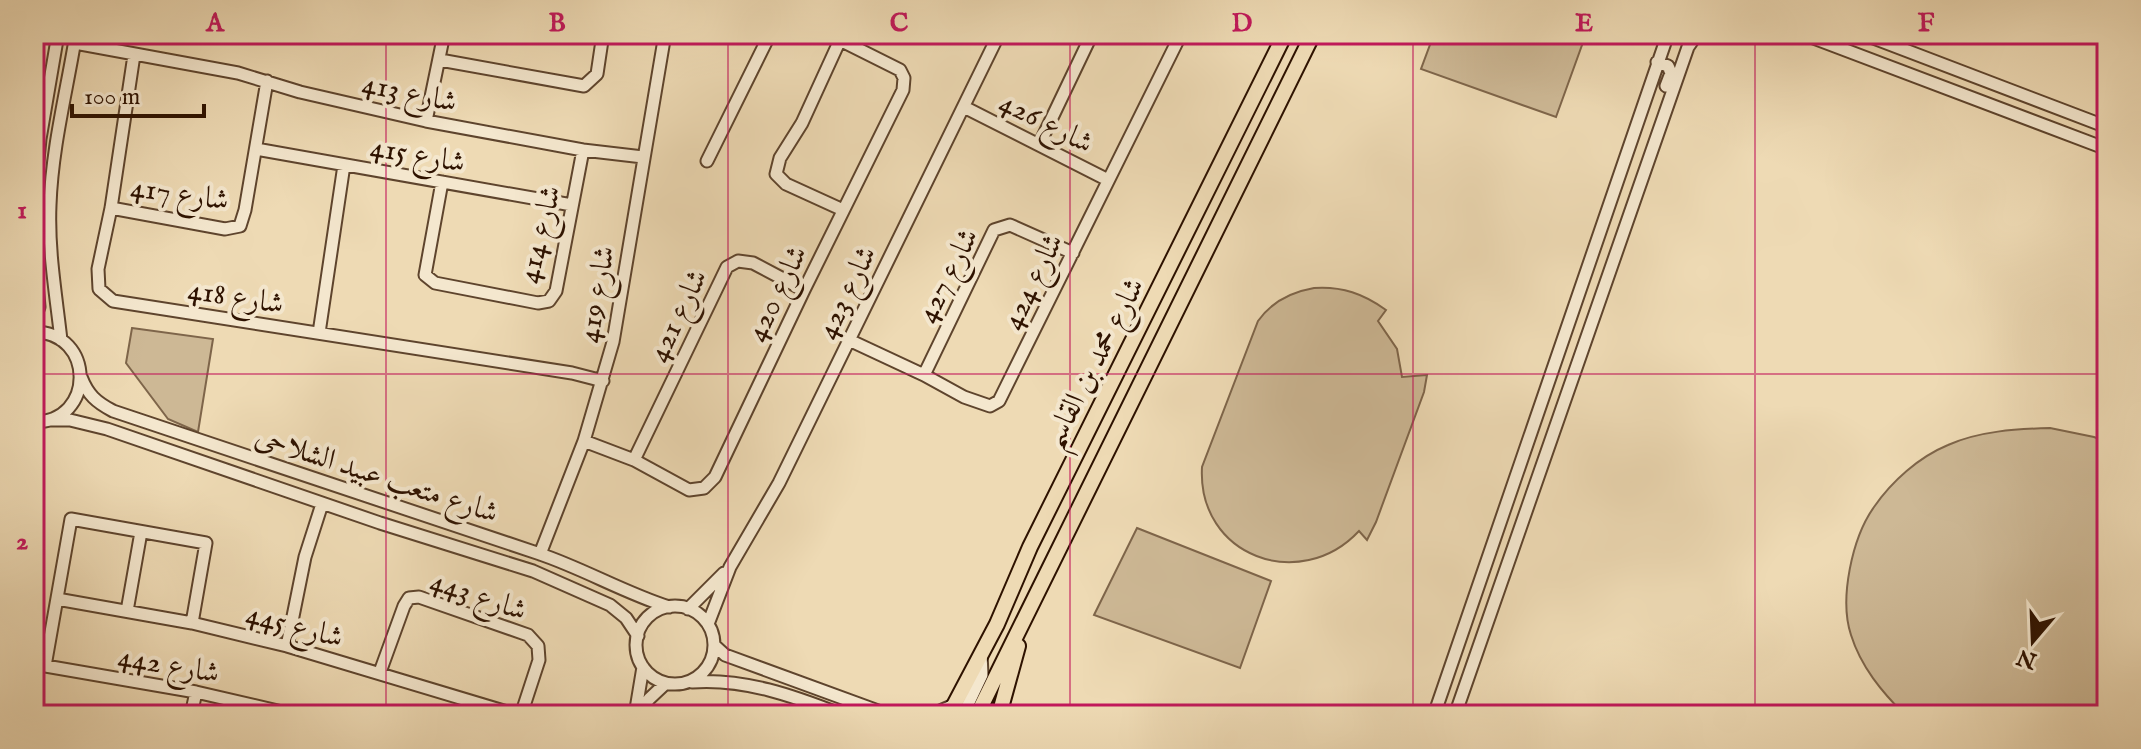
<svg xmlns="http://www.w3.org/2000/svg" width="2141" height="749" font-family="'IM FELL English',Amiri,serif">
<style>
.green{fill:#cdb895;stroke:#7e654a;stroke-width:2}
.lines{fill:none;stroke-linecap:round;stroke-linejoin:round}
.minor-casing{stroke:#5e442d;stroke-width:15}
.major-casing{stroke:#2e1200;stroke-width:18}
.minor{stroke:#f4e7ce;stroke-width:11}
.major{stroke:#eedab4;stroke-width:14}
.grid{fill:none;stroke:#c2185b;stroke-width:2;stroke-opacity:0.55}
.labels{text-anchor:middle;stroke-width:8;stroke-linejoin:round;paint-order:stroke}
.street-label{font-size:30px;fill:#2e1200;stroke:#f4e7ce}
.neatline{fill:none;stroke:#c2185b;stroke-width:3}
.grid-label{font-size:26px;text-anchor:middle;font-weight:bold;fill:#c2185b}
</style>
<rect width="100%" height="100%" fill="#eedab4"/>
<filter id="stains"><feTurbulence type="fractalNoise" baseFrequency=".0025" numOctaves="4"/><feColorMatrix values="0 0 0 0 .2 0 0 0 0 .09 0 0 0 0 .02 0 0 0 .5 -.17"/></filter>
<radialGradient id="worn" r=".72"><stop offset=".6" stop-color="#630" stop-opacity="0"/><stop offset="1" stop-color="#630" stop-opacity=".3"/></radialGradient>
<path class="green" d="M1434 34H1586L1556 117 1421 69Z
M1314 288C1342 286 1364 294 1386 310L1378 321 1397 349 1402 377 1427 375 1424 392 1376 522 1367 540 1359 531C1300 594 1197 556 1202 467L1258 321C1272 301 1291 292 1314 288Z
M132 328 213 339 198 432 168 419 126 363Z
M2050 428 2094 437 2107 442V715H1905C1882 692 1861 667 1851 635 1839 599 1852 538 1874 507 1892 481 1919 457 1948 445 1979 431 2016 429 2050 428Z
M1137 528 1271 581 1240 668 1094 615Z"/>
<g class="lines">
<defs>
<path id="minor" d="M1803 34 2107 149
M1863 34 2107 127
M840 40 802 123 780 158 776 174 786 184 843 210
M75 43 238 73 300 92 426 121 583 150 643 157
M134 55 111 208 98 269 99 289 113 301 572 373 603 381
M440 60 584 86 597 74 603 34
M1657 62 1668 66 1671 73 1666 86
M964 107 1108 180
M426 121 444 34
M1039 145 1092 34
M256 149 572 205
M707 161 770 34
M442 182 425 275 435 283 538 303 549 301 556 291 583 150
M34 203 40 139 58 34
M111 208 225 229 240 226 245 210 267 81
M34 248 39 307 34 320
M34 332C95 332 96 422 34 422
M319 333 344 165
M61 340C56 295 48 250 50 205 52 147 67 90 76 34
M849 340 924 375 964 397 990 406 999 401 1181 34
M924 375 994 230 1010 225 1073 253
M81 377C88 395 96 402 113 411L540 554C584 569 625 593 669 607
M51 420H70L107 429 380 523 533 571 610 605 626 618 638 636
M584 441 634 460 689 490 704 488 715 477 804 290 903 90 904 78 900 70 828 34
M634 460 727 267 738 261 753 263 804 290
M540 554 584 441 613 342 665 34
M57 599 192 623 287 646 517 715
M636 645a39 39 0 1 1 78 0a39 39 0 1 1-78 0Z
M688 609 724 573
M127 611 141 532
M708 624 730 567 779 483 999 34
M714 645 725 655 889 715
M287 646 305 557 322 504
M34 664 196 692 295 715
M45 666 71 519 206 543 192 623
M380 672 404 606 409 598 419 597 528 635 538 646 539 660 521 715
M692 682C744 678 794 696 842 715
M191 715 196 692
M635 715 643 667
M638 715 649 699 666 683
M931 715 954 705
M963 715 982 675 981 653
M1434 715 1668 34
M1455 715 1680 70 1688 47 1697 34"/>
<path id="major" d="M949 715 997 624 1030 547 1285 34
M977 715 1313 34
M999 715 1018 646"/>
</defs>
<use href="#minor" class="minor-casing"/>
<use href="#major" class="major-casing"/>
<use href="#minor" class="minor"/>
<use href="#major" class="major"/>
</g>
<path class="grid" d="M386 34V715M728 34V715M1070 34V715M1413 34V715M1755 34V715M34 374H2107"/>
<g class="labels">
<g class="street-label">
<text transform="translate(410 92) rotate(12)" y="10">شارع 413</text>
<text transform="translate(1047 122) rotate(27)" y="10">شارع 426</text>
<text transform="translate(418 154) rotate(10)" y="10">شارع 415</text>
<text transform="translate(180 193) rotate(8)" y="10">شارع 417</text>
<text transform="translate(539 234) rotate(-76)" y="10">شارع 414</text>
<text transform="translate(947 275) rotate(-63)" y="10">شارع 427</text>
<text transform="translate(1032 281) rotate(-64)" y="10">شارع 424</text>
<text transform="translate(846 292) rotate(-64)" y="10">شارع 423</text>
<text transform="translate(776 293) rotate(-64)" y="10">شارع 420</text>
<text transform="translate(596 294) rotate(-80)" y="10">شارع 419</text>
<text transform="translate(236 296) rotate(9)" y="10">شارع 418</text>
<text transform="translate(677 315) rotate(-64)" y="10">شارع 421</text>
<text transform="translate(1093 363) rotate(-63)" y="10">شارع محمد بن القاسم</text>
<text transform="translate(377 474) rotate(18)" y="10">شارع متعب عبيد الشلاحى</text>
<text transform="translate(479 595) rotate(19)" y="10">شارع 443</text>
<text transform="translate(295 625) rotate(15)" y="10">شارع 445</text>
<text transform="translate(169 664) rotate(10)" y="10">شارع 442</text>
</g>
</g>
<rect width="2141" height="749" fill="none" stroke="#eedab4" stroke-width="88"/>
<g transform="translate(2033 641) rotate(199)" stroke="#f4e7ce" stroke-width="6" paint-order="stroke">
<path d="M0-6L14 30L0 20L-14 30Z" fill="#2e1200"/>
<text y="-12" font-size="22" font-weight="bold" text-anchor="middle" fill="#2e1200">N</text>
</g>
<path d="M72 104v12h132v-12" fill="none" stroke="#2e1200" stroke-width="4"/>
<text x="84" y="104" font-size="24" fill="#2e1200" stroke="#f4e7ce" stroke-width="6" paint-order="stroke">100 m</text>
<rect x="44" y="44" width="2053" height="661" class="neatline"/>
<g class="grid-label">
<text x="215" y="31">A</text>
<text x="557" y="31">B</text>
<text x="899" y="31">C</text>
<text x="1242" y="31">D</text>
<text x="1584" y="31">E</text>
<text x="1926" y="31">F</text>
<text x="22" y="218">1</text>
<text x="22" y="549">2</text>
</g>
<rect width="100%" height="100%" filter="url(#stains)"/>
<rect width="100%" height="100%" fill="url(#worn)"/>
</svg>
